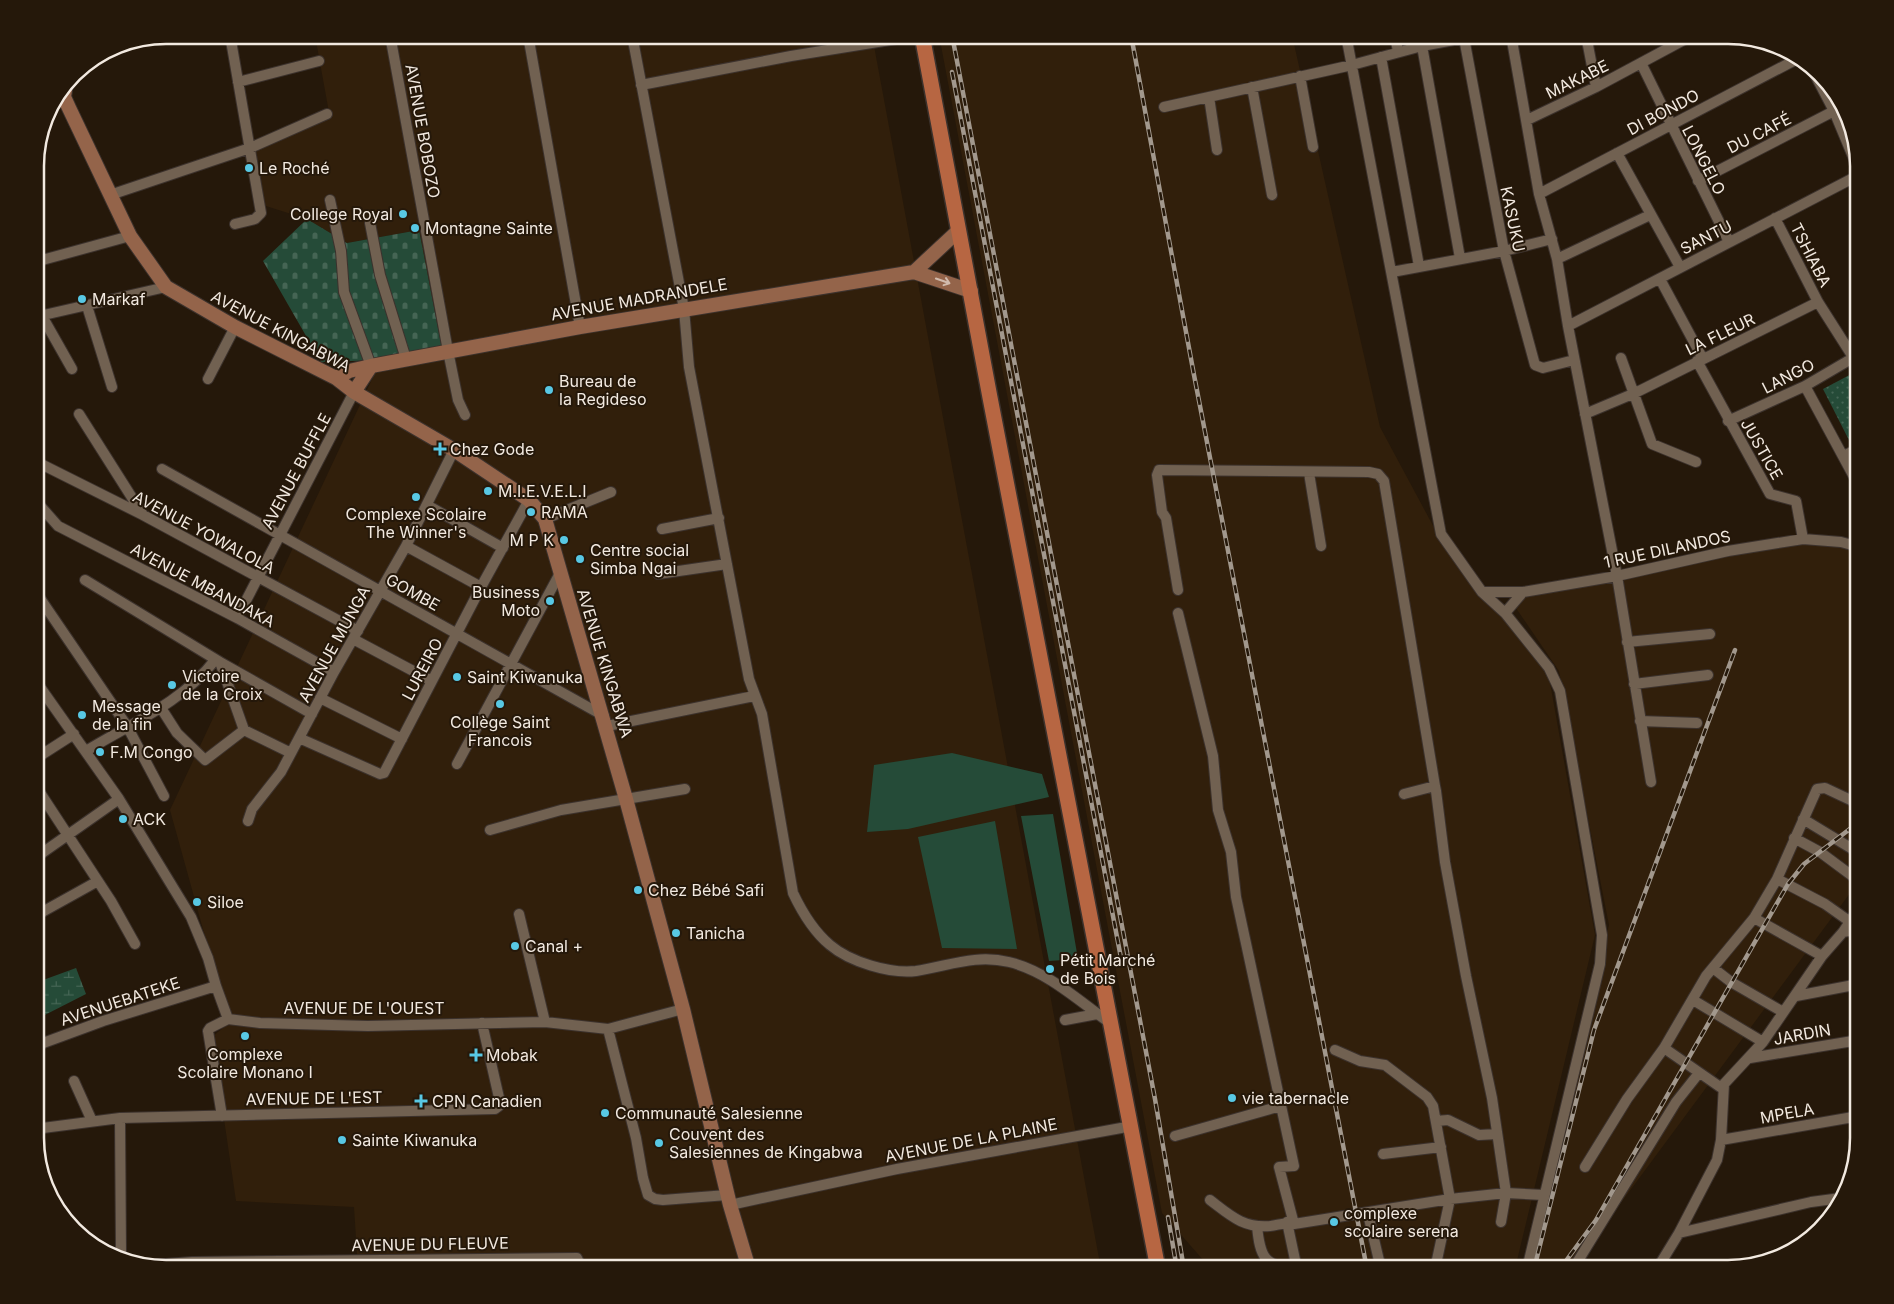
<svg xmlns="http://www.w3.org/2000/svg" width="1894" height="1304" font-family="Inter,sans-serif">
<style>
.built{fill:#311f0b}
.grass{fill:url(#grass-dots)}
.wetland{fill:url(#wetland-marsh)}
.cemetery{fill:url(#cemetery-stones)}
.park{fill:#254b38}
.lines{fill:none;stroke-linecap:round;stroke-linejoin:round}
.street-casing{stroke:#3c322d;stroke-width:12}
.secondary-casing{stroke:#3c322d;stroke-width:16}
.primary-casing{stroke:#3c322d;stroke-width:18}
.street{stroke:#716151;stroke-width:10}
.secondary{stroke:#94644a;stroke-width:14}
.primary{stroke:#b76642;stroke-width:15}
.rail-casing{stroke:#a2988d;stroke-width:4.5}
.rail{stroke:#25180a;stroke-width:2.5;stroke-dasharray:8;stroke-linecap:butt}
.oneway{stroke:#d1baac}
.poi-dot{fill:#58c8e4;stroke:#25180a;stroke-width:2}
.labels{text-anchor:middle;stroke-width:4;stroke-linejoin:round;paint-order:stroke}
.street-label{font-size:16px;fill:#f2e9e0;stroke:#25180a}
.poi-label{font-size:16px;fill:#f2e9e0;stroke:#25180a;text-anchor:start}
.rim{fill:none;stroke:#f2e9e0;stroke-width:2.5}
</style>
<defs>
<pattern id="grass-dots" width="8" height="8" patternUnits="userSpaceOnUse" patternTransform="scale(1.25)"><rect width="8" height="8" fill="#254b38"/><path d="M2 2h.1M6 6h.1" fill="none" stroke="#456554" stroke-width="1.8" stroke-linecap="round"/></pattern>
<pattern id="wetland-marsh" width="20" height="14" patternUnits="userSpaceOnUse" patternTransform="scale(1.25)"><rect width="20" height="14" fill="#254b38"/><path d="M1 5h8M5 5V1M11 12h8M15 12V8" fill="none" stroke="#456554"/></pattern>
<pattern id="cemetery-stones" width="16" height="16" patternUnits="userSpaceOnUse" patternTransform="scale(1.25)"><rect width="16" height="16" fill="#254b38"/><path d="M2 7V4a2 2 0 0 1 4 0v3zM10 15v-3a2 2 0 0 1 4 0v3z" fill="#456554"/></pattern>
</defs>
<rect width="100%" height="100%" fill="#25180a"/>
<path class="built" d="M315 35H872L1101 1269H358L354 1207 236 1201 212 1037 229 1023 170 810 381 360 419 230 347 243 307 219 266 206 250 148 330 118Z
M939 35H1292L1380 427 1438 535 1549 677 1595 935 1515 1269H1211L1162 1213Z
M1810 543 1859 548V881L1572 1269H1529L1609 925 1559 671 1505 592Z"/>
<path class="grass" d="M1859 370V445L1853 448 1823 389Z"/>
<path class="wetland" d="M76 968 86 994 35 1020V983Z"/>
<path class="cemetery" d="M307 219 347 243 419 230 442 349 381 360 321 362 263 261Z"/>
<path class="park" d="M952 753 1042 774 1049 797 908 829 867 832 874 765Z
M1053 814 1078 959 1049 961 1021 816Z
M995 821 1017 949 942 948 918 837Z"/>
<g class="lines">
<defs>
<path id="street" d="M230 35 261 213 255 219 235 224
M390 35 448 351 458 400 465 415
M528 35 580 327
M632 35 684 309 689 367 749 679 762 714 793 893C802 912 813 931 830 945 850 962 890 974 916 971 949 966 975 954 1009 962 1047 971 1079 1001 1110 1023
M1233 35 1234 38
M1346 35 1441 534 1482 592 1505 613 1549 668 1560 691 1602 935 1600 964 1527 1269
M1395 35 1398 52
M1511 35 1539 194 1557 259 1568 326 1617 576 1651 782
M1586 35 1596 87
M1464 38 1504 251 1535 365 1543 368 1574 360
M1422 46 1460 258
M1381 57 1419 266
M1641 63 1729 242
M1812 69 1834 111 1859 171
M1300 76 1313 147
M238 82 319 61
M641 85 791 56 921 35
M1252 87 1272 195
M1209 97 1217 150
M1164 107 1352 65 1422 46 1480 35
M1527 120 1596 87 1693 35
M1617 153 1680 267
M1698 181 1834 111
M1539 194 1801 57
M110 195 250 148 327 114
M330 200 341 251 344 292 371 366
M1775 218 1818 302 1853 357
M370 223 380 275 406 359
M1557 259 1650 215
M35 262 130 236
M1392 272 1504 251 1552 239
M1660 279 1703 359
M87 306 112 387
M42 316 72 369
M35 317 166 287
M1568 326 1859 175
M1621 358 1652 444 1696 462
M1697 361 1770 494 1796 501 1803 539
M208 379 235 327
M1805 386 1859 486
M79 414 143 515
M1585 414 1635 393 1818 302
M1728 421 1805 386 1858 355
M1844 456 1859 448
M35 461 143 515 358 631
M162 469 604 716
M1309 473 1321 546
M35 500 58 526 237 618 334 672
M427 505 503 548
M545 519 611 492
M662 529 719 518
M406 546 481 587
M658 574 727 564
M85 580 220 662 312 714
M1178 590 1166 518 1162 512 1157 475 1159 470 1369 472 1378 474 1384 481 1435 786
M35 591 127 726 164 796
M1482 592H1523L1617 576 1728 551 1803 539 1841 542 1859 547
M1178 613 1213 756 1218 810 1231 852 1236 897 1294 1166 1279 1167 1294 1224
M1505 613 1523 592
M237 618 354 392
M353 639 432 681
M1627 642 1710 634
M220 662 244 730 291 753
M35 680 119 799 191 917 208 958 216 986 228 1019
M1634 684 1708 675
M320 698 402 739
M161 708 177 733 205 760 244 730
M1640 721 1697 723
M607 726 754 696
M299 738 380 774 384 773 481 587 529 500
M86 751C130 724 183 702 215 660
M35 759 74 734
M457 764 560 573
M35 785 111 901 135 944
M1404 794 1435 786 1436 791 1445 862 1466 976 1492 1098 1506 1193 1501 1222
M1803 819 1859 853
M248 821 252 809 281 772 334 672 406 546 454 450
M490 830 561 810 685 789
M1794 838 1820 852 1859 881
M35 858 119 799
M1777 879 1825 904 1849 921
M519 914 545 1022
M35 916 98 881
M1754 918 1822 956
M1843 932 1859 929
M1713 968 1731 982 1783 1012
M1796 996 1859 984
M1693 1000 1763 1042
M1065 1020 1097 1014
M608 1029 636 1138 643 1178 648 1195 655 1199 663 1200 727 1195
M35 1046 103 1021 216 986
M1664 1048 1723 1089
M1335 1050 1360 1061 1385 1065 1427 1097 1433 1106 1450 1199 1435 1269
M1750 1058 1859 1040
M74 1081 92 1121
M222 1116 208 1031 210 1028 228 1019 260 1023 368 1026 545 1022 608 1029 683 1009
M120 1118 121 1255
M1436 1121 1448 1120 1479 1135 1497 1134
M35 1129 120 1118 495 1109 499 1106 500 1102 482 1023
M1175 1136 1281 1106
M1721 1140 1859 1116
M1383 1154 1441 1147
M1585 1167 1627 1099 1664 1048 1706 976 1754 918 1777 879 1817 789 1825 788 1859 804
M1210 1200C1231 1216 1243 1228 1270 1226 1279 1225 1285 1222 1294 1224L1450 1199 1506 1193 1544 1195
M730 1205 897 1169 1132 1126
M1368 1214 1381 1269
M1287 1222 1297 1269
M1257 1226C1260 1257 1264 1266 1296 1269
M1679 1233 1811 1202 1841 1198
M152 1265 192 1262 577 1258 582 1269
M1573 1269 1676 1102 1699 1073
M1657 1269 1679 1233 1717 1160 1721 1140 1724 1084 1763 1042 1822 956 1843 932 1859 908"/>
<path id="secondary" d="M66 83 64 97 69 108 130 236 166 287 235 327 336 378 354 392 454 450 529 500 545 519 626 799 683 1009 730 1205 749 1269
M914 272 958 231
M336 378 349 371 371 366 580 327 914 272 971 291
M354 392 371 366"/>
<path id="primary" d="M922 35C997 447 1081 857 1158 1269"/>
</defs>
<use href="#street" class="street-casing"/>
<use href="#secondary" class="secondary-casing"/>
<use href="#primary" class="primary-casing"/>
<use href="#street" class="street"/>
<use href="#secondary" class="secondary"/>
<use href="#primary" class="primary"/>
<defs>
<path id="rail" d="M952 35 1155 1099 1184 1269
M1131 35 1194 375 1367 1269
M952 72 1121 958
M1168 1217 1177 1269
M1534 1269 1594 1030 1735 650
M1560 1269 1596 1220 1788 884 1804 864 1859 822"/>
</defs>
<use href="#rail" class="rail-casing"/>
<use href="#rail" class="rail"/>
</g>
<defs><path id="oneway-shaft" d="M-6 0H5M1.5-3L5.5 0L1.5 3" fill="none" stroke-width="1.6" stroke-linecap="round" stroke-linejoin="round" transform="scale(1.25)"/></defs>
<use class="oneway" href="#oneway-shaft" transform="translate(943 281) rotate(19)"/>
<g class="poi-dot">
<circle cx="249" cy="168" r="5"/>
<circle cx="403" cy="214" r="5"/>
<circle cx="415" cy="228" r="5"/>
<circle cx="82" cy="299" r="5"/>
<circle cx="549" cy="390" r="5"/>
<path d="M437.5 441.5h5v5h5v5h-5v5h-5v-5h-5v-5h5z"/>
<circle cx="488" cy="491" r="5"/>
<circle cx="416" cy="497" r="5"/>
<circle cx="531" cy="512" r="5"/>
<circle cx="564" cy="540" r="5"/>
<circle cx="580" cy="559" r="5"/>
<circle cx="550" cy="601" r="5"/>
<circle cx="457" cy="677" r="5"/>
<circle cx="172" cy="685" r="5"/>
<circle cx="500" cy="704" r="5"/>
<circle cx="82" cy="715" r="5"/>
<circle cx="100" cy="752" r="5"/>
<circle cx="123" cy="819" r="5"/>
<circle cx="638" cy="890" r="5"/>
<circle cx="197" cy="902" r="5"/>
<circle cx="676" cy="933" r="5"/>
<circle cx="515" cy="946" r="5"/>
<circle cx="1050" cy="969" r="5"/>
<circle cx="245" cy="1036" r="5"/>
<path d="M473.5 1047.5h5v5h5v5h-5v5h-5v-5h-5v-5h5z"/>
<circle cx="1232" cy="1098" r="5"/>
<path d="M418.5 1093.5h5v5h5v5h-5v5h-5v-5h-5v-5h5z"/>
<circle cx="605" cy="1113" r="5"/>
<circle cx="342" cy="1140" r="5"/>
<circle cx="659" cy="1143" r="5"/>
<circle cx="1334" cy="1222" r="5"/>
</g>
<g class="labels">
<g class="street-label">
<text transform="translate(1577 79) rotate(-26)" y="6">MAKABE</text>
<text transform="translate(1663 112) rotate(-28)" y="6">DI BONDO</text>
<text transform="translate(423 131) rotate(80)" y="6">AVENUE BOBOZO</text>
<text transform="translate(1759 133) rotate(-27)" y="6">DU CAFÉ</text>
<text transform="translate(1704 160) rotate(63)" y="6">LONGELO</text>
<text transform="translate(1513 219) rotate(78)" y="6">KASUKU</text>
<text transform="translate(1706 237) rotate(-27)" y="6">SANTU</text>
<text transform="translate(1811 255) rotate(63)" y="6">TSHIABA</text>
<text transform="translate(639 299) rotate(-10)" y="6">AVENUE MADRANDELE</text>
<text transform="translate(281 331) rotate(28)" y="6">AVENUE KINGABWA</text>
<text transform="translate(1720 334) rotate(-26)" y="6">LA FLEUR</text>
<text transform="translate(1788 376) rotate(-27)" y="6">LANGO</text>
<text transform="translate(1762 449) rotate(60)" y="6">JUSTICE</text>
<text transform="translate(296 471) rotate(-62)" y="6">AVENUE BUFFLE</text>
<text transform="translate(204 532) rotate(28)" y="6">AVENUE YOWALOLA</text>
<text transform="translate(1667 549) rotate(-12)" y="6">1 RUE DILANDOS</text>
<text transform="translate(203 585) rotate(28)" y="6">AVENUE MBANDAKA</text>
<text transform="translate(413 592) rotate(29)" y="6">GOMBE</text>
<text transform="translate(334 644) rotate(-61)" y="6">AVENUE MUNGA</text>
<text transform="translate(605 663) rotate(73)" y="6">AVENUE KINGABWA</text>
<text transform="translate(422 669) rotate(-62)" y="6">LUREIRO</text>
<text transform="translate(120 1001) rotate(-18)" y="6">AVENUEBATEKE</text>
<text x="364" y="1014">AVENUE DE L'OUEST</text>
<text transform="translate(1802 1034) rotate(-10)" y="6">JARDIN</text>
<text transform="translate(314 1098) rotate(-1)" y="6">AVENUE DE L'EST</text>
<text transform="translate(1787 1113) rotate(-10)" y="6">MPELA</text>
<text transform="translate(971 1140) rotate(-11)" y="6">AVENUE DE LA PLAINE</text>
<text transform="translate(430 1244) rotate(-1)" y="6">AVENUE DU FLEUVE</text>
</g>
<g class="poi-label">
<text x="259" y="174">Le Roché</text>
<text x="393" y="220" text-anchor="end">College Royal</text>
<text x="425" y="234">Montagne Sainte</text>
<text x="92" y="305">Markaf</text>
<text x="559" y="387">Bureau de<tspan x="559" dy="18">la Regideso</tspan></text>
<text x="450" y="455">Chez Gode</text>
<text x="498" y="497">M.I.E.V.E.L.I</text>
<text x="541" y="518">RAMA</text>
<text x="416" y="520" text-anchor="middle">Complexe Scolaire<tspan x="416" dy="18">The Winner's</tspan></text>
<text x="554" y="546" text-anchor="end">M P K</text>
<text x="590" y="556">Centre social<tspan x="590" dy="18">Simba Ngai</tspan></text>
<text x="540" y="598" text-anchor="end">Business<tspan x="540" dy="18">Moto</tspan></text>
<text x="182" y="682">Victoire<tspan x="182" dy="18">de la Croix</tspan></text>
<text x="467" y="683">Saint Kiwanuka</text>
<text x="92" y="712">Message<tspan x="92" dy="18">de la fin</tspan></text>
<text x="500" y="728" text-anchor="middle">Collège Saint<tspan x="500" dy="18">Francois</tspan></text>
<text x="110" y="758">F.M Congo</text>
<text x="133" y="825">ACK</text>
<text x="648" y="896">Chez Bébé Safi</text>
<text x="207" y="908">Siloe</text>
<text x="686" y="939">Tanicha</text>
<text x="525" y="952">Canal +</text>
<text x="1060" y="966">Pétit Marché<tspan x="1060" dy="18">de Bois</tspan></text>
<text x="245" y="1060" text-anchor="middle">Complexe<tspan x="245" dy="18">Scolaire Monano I</tspan></text>
<text x="486" y="1061">Mobak</text>
<text x="1242" y="1104">vie tabernacle</text>
<text x="432" y="1107">CPN Canadien</text>
<text x="615" y="1119">Communauté Salesienne</text>
<text x="669" y="1140">Couvent des<tspan x="669" dy="18">Salesiennes de Kingabwa</tspan></text>
<text x="352" y="1146">Sainte Kiwanuka</text>
<text x="1344" y="1219">complexe<tspan x="1344" dy="18">scolaire serena</tspan></text>
</g>
</g>
<path d="M0 0H1894V1304H0ZM166 44H1728A122 122 0 0 1 1850 166V1138A122 122 0 0 1 1728 1260H166A122 122 0 0 1 44 1138V166A122 122 0 0 1 166 44Z" fill="#25180a" fill-rule="evenodd"/>
<path class="rim" d="M166 44H1728A122 122 0 0 1 1850 166V1138A122 122 0 0 1 1728 1260H166A122 122 0 0 1 44 1138V166A122 122 0 0 1 166 44Z"/>
</svg>
